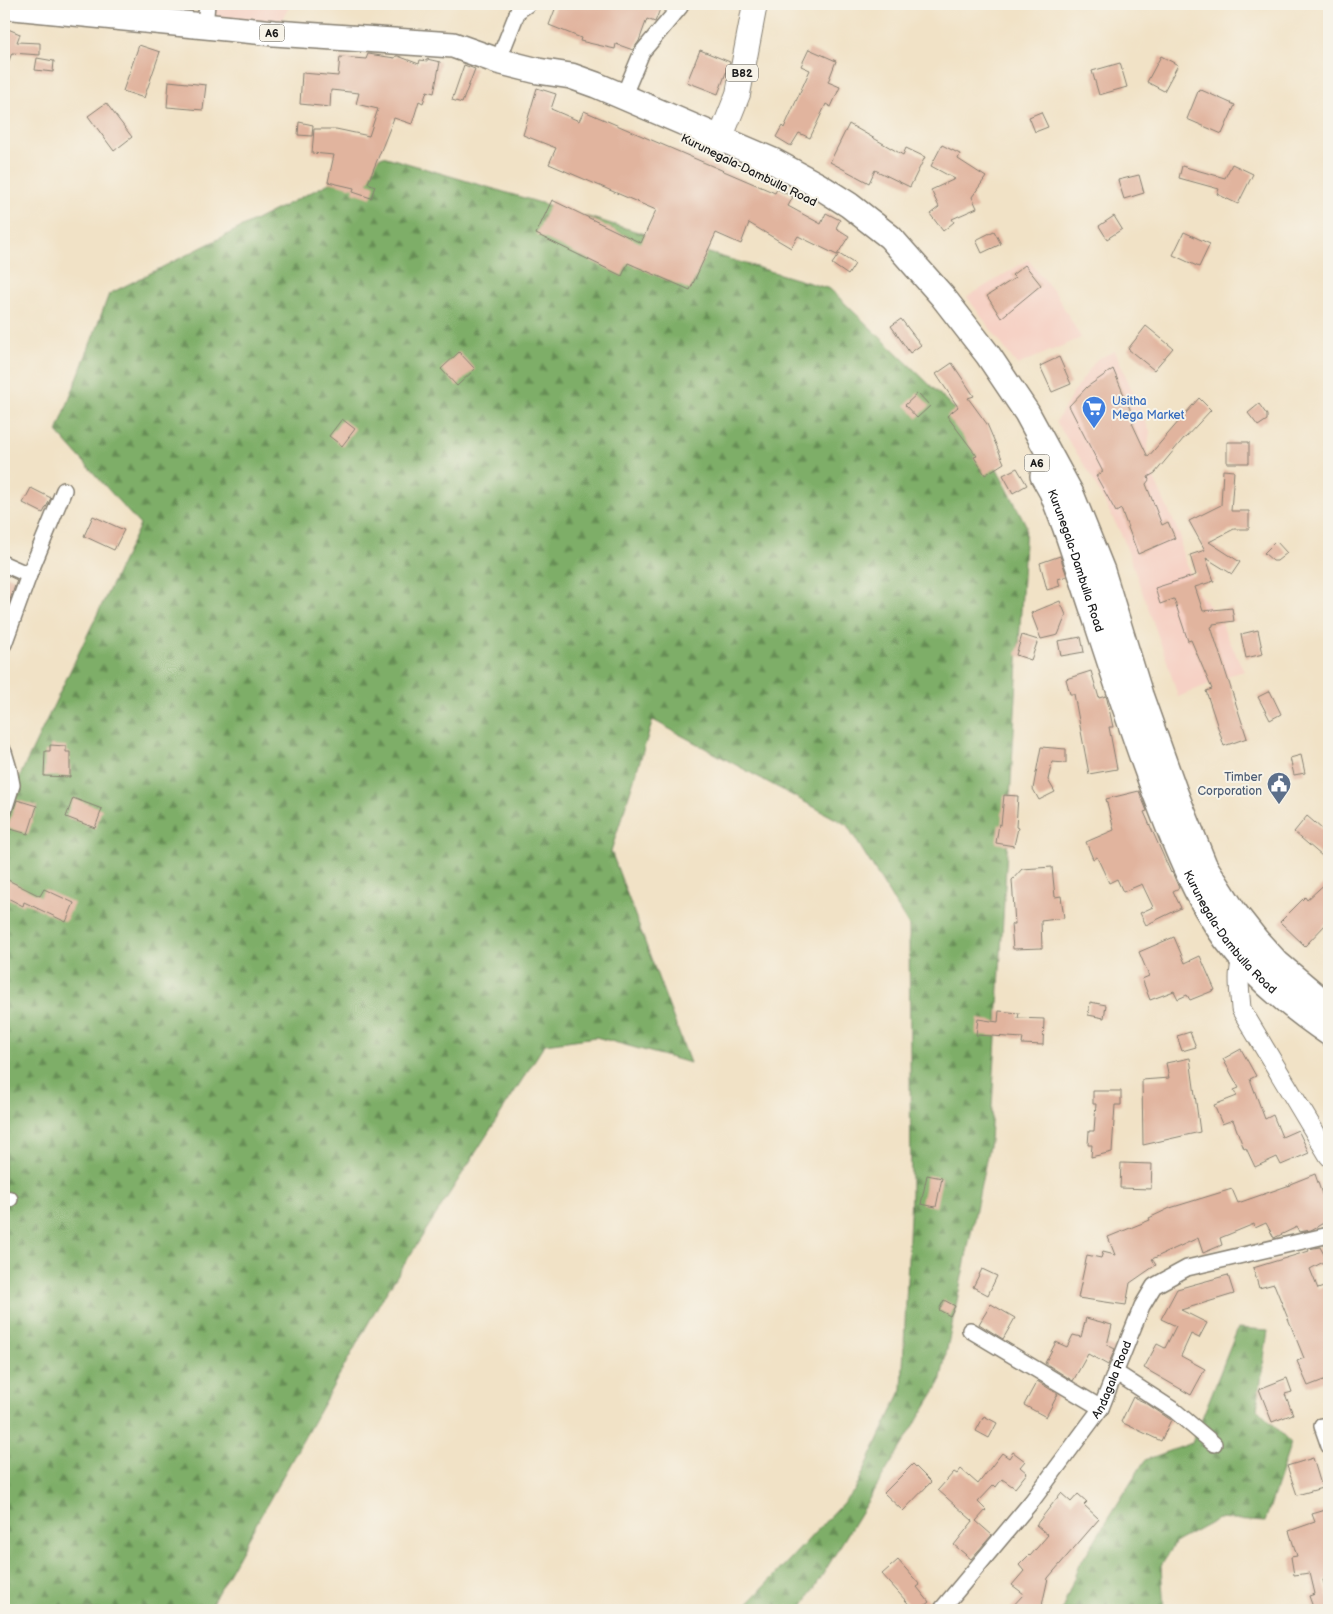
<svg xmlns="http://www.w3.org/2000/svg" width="1333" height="1614" font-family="'Balsamiq Sans',sans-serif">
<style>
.built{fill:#f6d1c5}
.forest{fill:url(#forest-firs);stroke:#4d6542}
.building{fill:#e1b49e}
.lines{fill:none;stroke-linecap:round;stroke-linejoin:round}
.minor-casing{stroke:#867f71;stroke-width:18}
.tertiary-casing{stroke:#867f71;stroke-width:21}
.primary-casing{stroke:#867f71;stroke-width:26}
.trunk-casing{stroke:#867f71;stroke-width:28}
.minor{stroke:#fff;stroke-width:15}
.tertiary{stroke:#fff;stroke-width:19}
.primary{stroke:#fff;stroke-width:24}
.trunk{stroke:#fff;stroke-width:25}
.labels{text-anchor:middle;stroke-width:4;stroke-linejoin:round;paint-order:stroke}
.shield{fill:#f7f3e8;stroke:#5e5c59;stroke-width:1}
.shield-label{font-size:11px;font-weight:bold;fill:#1c1c1c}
.street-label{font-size:12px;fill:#1c1c1c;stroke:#f7f3e8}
.shop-label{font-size:12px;fill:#366cbe;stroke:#f7f3e8;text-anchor:start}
.service-label{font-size:12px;fill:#4e5e75;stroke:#f7f3e8;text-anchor:end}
</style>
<defs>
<pattern id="forest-firs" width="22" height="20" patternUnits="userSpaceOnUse" patternTransform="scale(1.25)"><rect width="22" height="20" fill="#7eae68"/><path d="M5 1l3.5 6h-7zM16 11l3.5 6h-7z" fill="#668d55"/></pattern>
</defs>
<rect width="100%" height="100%" fill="#f7f3e8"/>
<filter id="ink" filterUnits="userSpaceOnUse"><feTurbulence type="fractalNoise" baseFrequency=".02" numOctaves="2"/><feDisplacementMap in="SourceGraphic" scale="10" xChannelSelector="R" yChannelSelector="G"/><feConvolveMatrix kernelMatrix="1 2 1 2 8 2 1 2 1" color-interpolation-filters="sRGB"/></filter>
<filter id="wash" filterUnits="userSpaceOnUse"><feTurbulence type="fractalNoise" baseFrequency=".0096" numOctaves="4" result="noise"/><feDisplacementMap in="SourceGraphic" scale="20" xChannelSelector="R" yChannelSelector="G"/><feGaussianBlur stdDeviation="1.12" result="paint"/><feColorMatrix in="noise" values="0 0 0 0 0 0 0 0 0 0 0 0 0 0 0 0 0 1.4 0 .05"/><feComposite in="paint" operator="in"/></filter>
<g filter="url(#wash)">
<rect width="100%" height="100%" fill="#f1e2c6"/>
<path class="built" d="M207 4H293L289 7 274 33 205 26Z
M1028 260 1056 294 1081 338 1017 365 967 297Z
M1115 351 1150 432 1146 461 1181 538V549L1196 590 1217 615 1244 671 1230 675 1178 697 1167 661 1123 538 1089 472 1056 422 1077 387 1097 359Z"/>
<path class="forest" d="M383 156 830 289 977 430 1026 525 990 1141 940 1383 801 1610H742L855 1490 902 1389 911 1194 909 926 847 825 653 720 611 851 690 1063 596 1037 545 1044 379 1304 208 1610H4V809L140 525 57 432 109 294Z
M1238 1328 1268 1330 1257 1409 1291 1443 1265 1522 1218 1519 1176 1542 1161 1566 1164 1610H1062L1078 1567 1145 1460 1192 1443Z"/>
<g id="blocks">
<path class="building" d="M557 4H662L655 22 647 19 639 41 633 50 616 44 615 49 580 41 581 38 549 25Z
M8 29 20 34 17 42 40 43V55L12 53 4 73V39Z
M139 45 160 52 144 98 123 91Z
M809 49 836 61 828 82 840 87 831 107 826 104 810 138 799 133 791 146 776 137 782 126 784 128 810 70 801 66Z
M700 50 730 62 718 94 687 82Z
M368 54 395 58 396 56H398L419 64 420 60 427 61V59L440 62 434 93 427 91 423 103 419 101 412 124 394 118 368 183 375 186 371 198 353 192 354 188 328 182 334 155 312 153 314 129H336L369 136 378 109 356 104 359 93 331 90 330 107 300 104 302 73 338 76 340 57 366 59Z
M1161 56 1178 65 1164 91 1147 82Z
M37 58 54 61 53 72 35 70Z
M1120 63 1127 87 1099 95 1092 71Z
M464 65 475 69 462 103 452 100Z
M169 81 206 85 203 110 167 107Z
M537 88 556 94 551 109 579 121 584 111 775 193 777 189 793 197 788 206 821 224 826 213 840 220 836 228 849 236 837 255 798 236 791 248 749 223 741 244 716 233 690 290 628 263 622 276 536 234 552 200 641 243 656 210 549 164 556 148 523 135Z
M1199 89 1235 105 1222 134 1187 119Z
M106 103 132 137 114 151 88 116Z
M1041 112 1048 127 1035 132 1029 117Z
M299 122 313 125 312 136 298 135Z
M849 124 903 155 906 148 925 157 910 187 875 170 869 183 830 162Z
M942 145 960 154 958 159 986 177 972 197 977 208 952 219 954 222 943 231 930 214 939 207 931 190 955 179 931 166Z
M1232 164 1253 174 1238 204 1217 194 1219 189 1179 178 1182 166 1225 178Z
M1139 175 1144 193 1124 199 1118 180Z
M1114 216 1122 229 1107 239 1099 226Z
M994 231 1001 244 982 253 976 240Z
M1184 232 1210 244 1199 267 1173 255Z
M839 254 855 264 848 275 832 264Z
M1025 265 1041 285 1001 318 987 296 1015 278 1012 275Z
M901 319 921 345 910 353 891 326Z
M1146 326 1173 348 1154 370 1128 349Z
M459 352 475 369 457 386 441 369Z
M1059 357 1071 384 1052 392 1040 366Z
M952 363 974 396 968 398 987 424 1004 463 985 475 974 457 977 456 947 416 958 407 936 374Z
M1113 369 1135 421 1132 423 1148 457 1199 398 1211 410 1185 438H1184L1155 473 1148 477 1149 480 1146 484 1162 525 1168 522 1175 538 1138 554 1121 509 1116 512 1096 476 1103 472 1069 406 1087 387Z
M918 393 930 406 917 418 905 405Z
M1259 404 1267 415V420L1258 426 1248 413Z
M342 419 355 429 342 446 329 436Z
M1227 442H1249V463H1227Z
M1017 468 1027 485 1013 493 1003 475Z
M1223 470 1234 471 1231 511H1249V529H1234L1209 542 1240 562 1232 574 1206 558 1214 581 1195 587 1203 611 1232 608 1234 621 1213 624V626L1211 627 1247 738 1224 746 1206 691 1212 689 1191 640 1188 641 1174 599 1160 604 1155 588 1196 575 1190 555 1205 550 1189 521 1221 505Z
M31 488 51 498 43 513 23 503Z
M93 516 124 530 114 550 84 536Z
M1276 541 1287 553 1277 561H1273L1264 553Z
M1060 556 1067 576 1058 579 1060 586 1047 590 1040 563Z
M4 574 17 580 4 617Z
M1060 601 1066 615 1058 635 1041 639 1031 613Z
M1258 630 1263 654 1246 658 1241 634Z
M1022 635 1038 640 1031 660 1016 655Z
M1081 637 1084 652 1061 656 1058 641Z
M1091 671 1099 698 1106 696 1107 699 1113 727H1109L1117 769 1089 774 1074 694H1070L1066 679Z
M1270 691 1281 714 1270 720 1258 697Z
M50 745 66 746V752H70V777L44 776 45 751H50Z
M1041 747 1066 749V763L1052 762 1048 780 1055 792 1039 800 1033 789Z
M1301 755 1305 773 1294 775 1290 758Z
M1139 791 1147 811 1144 812 1171 873 1172 872 1179 888 1173 891 1181 908 1146 925 1140 913 1153 907 1142 884 1123 892 1117 879 1109 883 1097 857 1093 859 1086 842 1114 830 1106 799Z
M1004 795 1018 796 1016 827 1018 828 1014 846 996 843 999 824 1001 825Z
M73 798 102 809 95 828 66 817Z
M17 800 37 806 28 834 7 828Z
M1307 816 1329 835V862L1294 832Z
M1052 867 1055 897 1061 896 1064 918 1041 921 1042 948 1013 949 1011 924H1015L1012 880 1022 869Z
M4 878 40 896 44 889 74 903 66 922 24 902 23 906 4 896Z
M1329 880V921L1305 946 1280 922 1305 897 1307 900Z
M1174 937 1185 963 1200 956 1215 990 1190 1000 1187 995 1178 999 1174 991 1150 1000 1142 979 1149 976 1139 952Z
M1090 1002 1106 1005 1104 1018 1088 1015Z
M999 1011 1019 1013 1018 1018 1044 1019 1043 1045 1022 1044 1023 1038 976 1035 978 1019 998 1022Z
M1190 1032 1196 1047 1182 1051 1177 1036Z
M1241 1049 1256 1076 1250 1079 1265 1119 1273 1115 1282 1137 1298 1130 1309 1153 1281 1165 1277 1157 1255 1167 1246 1148 1244 1149 1233 1120 1222 1124 1214 1105 1237 1096 1234 1090 1239 1088 1223 1059Z
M1190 1058 1200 1132 1143 1145 1142 1080 1169 1078 1166 1063Z
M1093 1091H1121V1105H1115L1112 1152 1091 1157 1092 1145H1088L1089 1131H1094L1096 1104H1093Z
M1121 1163 1152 1164 1151 1189 1120 1188Z
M1315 1174 1323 1197 1329 1194V1220L1311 1230 1299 1232 1297 1227 1274 1238 1266 1223 1255 1228 1254 1224 1220 1238 1222 1245 1203 1253 1198 1238 1152 1259 1156 1265 1130 1283 1126 1305 1078 1298 1087 1255 1101 1258 1103 1252 1115 1255 1108 1237 1150 1220 1149 1218 1170 1208 1232 1189 1238 1203 1290 1185V1184Z
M927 1175 942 1178 936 1207 921 1204Z
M1320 1247 1327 1260 1310 1269 1318 1289 1329 1285V1378L1308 1386 1297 1361 1304 1358 1274 1284 1259 1288 1253 1268 1309 1251 1308 1249Z
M982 1269 997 1276 988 1295 973 1287Z
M1228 1275 1234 1294 1181 1310 1207 1323 1199 1338 1191 1334 1181 1356 1205 1369 1191 1395 1144 1368 1157 1344 1165 1348 1176 1326 1161 1319 1177 1289Z
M944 1300 955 1306 950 1316 939 1310Z
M991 1304 1015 1318 1003 1339 979 1324Z
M1086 1318 1112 1325 1107 1345 1115 1349 1108 1365 1088 1354 1073 1381 1045 1363 1056 1342 1067 1347 1073 1335 1081 1337Z
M1287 1378 1292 1392 1285 1394 1293 1414 1272 1422 1259 1389Z
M1037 1381 1058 1394 1046 1417 1024 1405Z
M1133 1397 1146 1403 1171 1420 1161 1441 1121 1422Z
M984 1416 997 1423 989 1438 976 1431Z
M1013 1452 1025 1461 1020 1467 1027 1473 1015 1488 1002 1479 996 1487 994 1485 978 1502 986 1510 976 1521 992 1535 971 1559 954 1545 973 1521 938 1490 954 1472 957 1474 961 1469 978 1484 1002 1453 1009 1458Z
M1313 1458 1322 1488 1297 1495 1287 1466Z
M913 1464 931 1482 903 1511 884 1493Z
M1061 1493 1071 1502 1078 1494 1087 1502 1084 1505 1099 1519 1048 1578 1041 1610H1009L1024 1594 1012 1585 1024 1571 1019 1565 1029 1555 1030 1556 1048 1535 1036 1525Z
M1329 1509V1579L1323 1580 1329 1599V1610H1314L1309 1596 1315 1594 1310 1573 1294 1575 1291 1557 1297 1556 1289 1531 1315 1522 1312 1514Z
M898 1560 920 1585 917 1587 929 1602 919 1610H914L882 1574Z"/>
</g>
</g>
<g filter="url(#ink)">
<use href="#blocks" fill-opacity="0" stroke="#867f71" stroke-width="1"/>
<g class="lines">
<defs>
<g id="minor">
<path d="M205 26 207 4"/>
<path d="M498 61 518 11 528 4"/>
<path d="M623 97 642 52 680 7 681 4"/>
<path d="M4 564 29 575"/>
<path d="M4 644 29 575 64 490"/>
<path d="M4 752 9 769 12 785 4 810"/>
<path d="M4 1198 10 1199"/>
<path d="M970 1330 1101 1408"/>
<path d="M1115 1372 1175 1411 1214 1444"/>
<path d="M1322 1426 1329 1446"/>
<path id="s1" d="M941 1610 1032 1501 1101 1408 1142 1306 1154 1286 1187 1268 1329 1235"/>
</g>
<path id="tertiary" d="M1246 953C1235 968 1240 991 1241 1009L1329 1156"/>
<path id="primary" d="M720 139 738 94 755 4"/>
<g id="trunk">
<path d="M4 6 274 33 453 45 498 61 538 71 571 76 596 85 773 161 819 186 849 205 890 237 943 297 988 355 1027 413 1071 494 1102 571 1140 695 1175 793 1204 865 1234 912 1256 940 1277 963 1329 1007"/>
<path id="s2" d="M1043 476 1052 492 1065 526C1096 616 1123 708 1157 797 1176 847 1195 896 1226 939 1254 977 1291 1007 1329 1033"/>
</g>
</defs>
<use href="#minor" class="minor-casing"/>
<use href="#tertiary" class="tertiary-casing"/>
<use href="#primary" class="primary-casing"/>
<use href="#trunk" class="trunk-casing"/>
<use href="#minor" class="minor"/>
<use href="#tertiary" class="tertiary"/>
<use href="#primary" class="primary"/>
<use href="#trunk" class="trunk"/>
</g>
</g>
<defs>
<symbol id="supermarket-pin" viewBox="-11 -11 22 30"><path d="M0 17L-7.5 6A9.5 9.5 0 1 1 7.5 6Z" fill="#3f7fe0" stroke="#f7f3e8"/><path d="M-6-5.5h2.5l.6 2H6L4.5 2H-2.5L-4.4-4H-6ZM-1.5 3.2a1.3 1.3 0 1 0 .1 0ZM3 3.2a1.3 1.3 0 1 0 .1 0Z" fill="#fff"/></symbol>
<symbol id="civic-pin" viewBox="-11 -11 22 30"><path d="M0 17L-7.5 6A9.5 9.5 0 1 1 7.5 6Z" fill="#5c6f8a" stroke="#f7f3e8"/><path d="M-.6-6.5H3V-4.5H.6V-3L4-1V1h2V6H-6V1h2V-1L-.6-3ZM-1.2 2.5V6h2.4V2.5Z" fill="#fff"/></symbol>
</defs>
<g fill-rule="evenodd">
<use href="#supermarket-pin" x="1080" y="394" width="28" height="38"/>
<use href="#civic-pin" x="1265" y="770" width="28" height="38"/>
</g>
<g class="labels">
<g class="shield">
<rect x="259.5" y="24.5" width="25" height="17" rx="4"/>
<rect x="726" y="64.5" width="32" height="17" rx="4"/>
<rect x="1024.5" y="454.5" width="25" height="17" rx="4"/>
</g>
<g class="shield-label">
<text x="272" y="37">A6</text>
<text x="742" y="77">B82</text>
<text x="1037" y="467">A6</text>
</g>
<g class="street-label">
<text transform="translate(749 170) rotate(26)" y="4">Kurunegala-Dambulla Road</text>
<text dy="4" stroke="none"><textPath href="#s2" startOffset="91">Kurunegala-Dambulla Road</textPath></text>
<text dy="4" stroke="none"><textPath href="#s2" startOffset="496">Kurunegala-Dambulla Road</textPath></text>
<text dy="4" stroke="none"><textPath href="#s1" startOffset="288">Andagala Road</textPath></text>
</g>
<g class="shop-label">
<text x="1112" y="405">Usitha<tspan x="1112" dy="14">Mega Market</tspan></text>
</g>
<g class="service-label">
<text x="1262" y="781">Timber<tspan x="1262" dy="14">Corporation</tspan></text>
</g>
</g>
<rect width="1333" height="1614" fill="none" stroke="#f7f3e8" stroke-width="20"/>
</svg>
